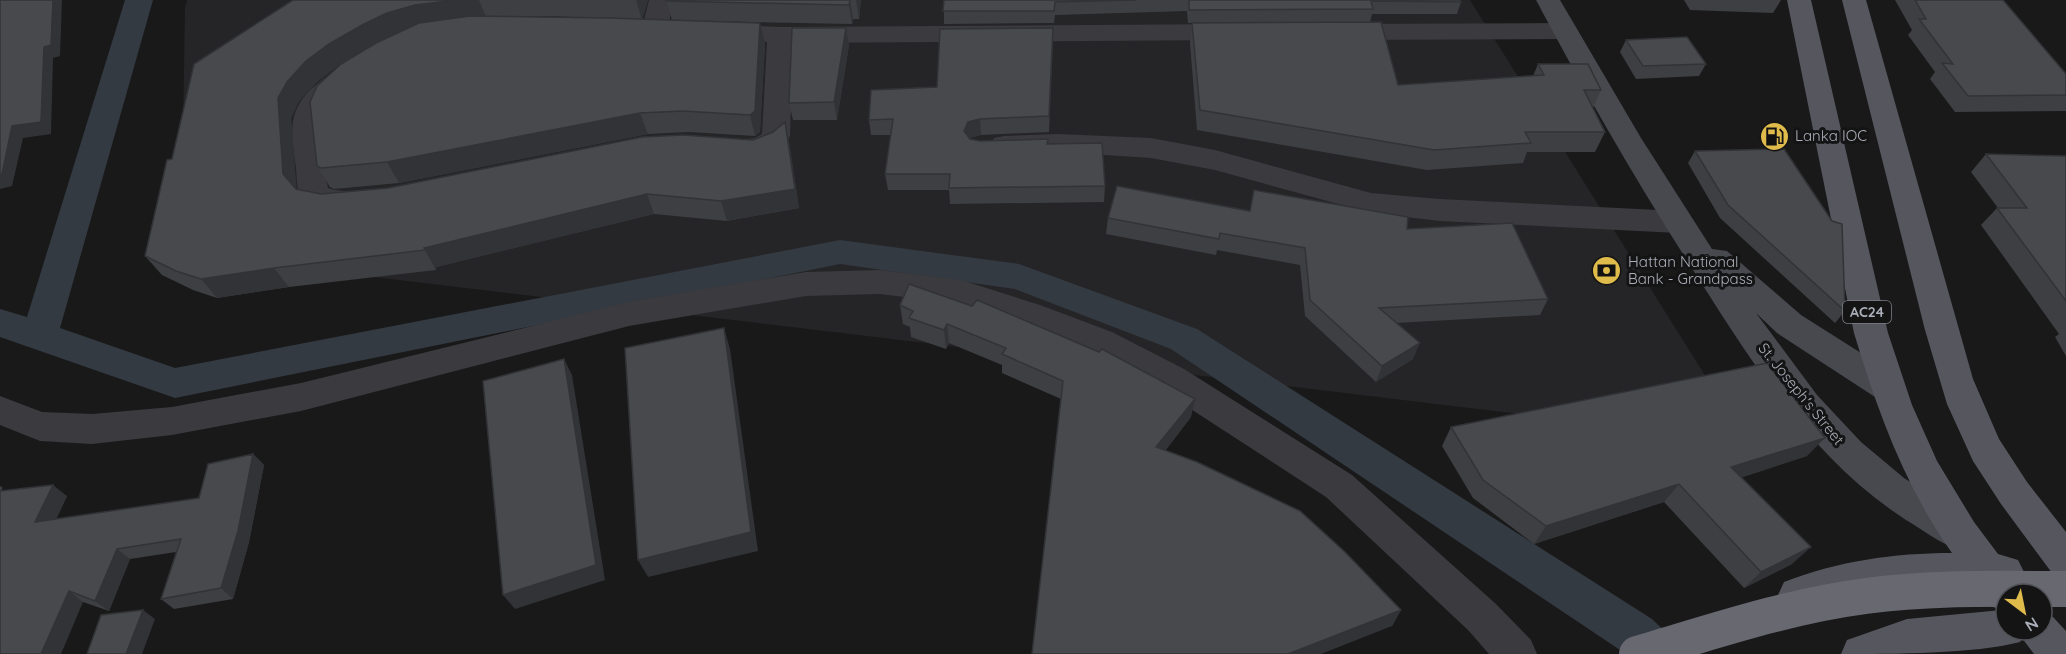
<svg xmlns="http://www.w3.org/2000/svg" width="2066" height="654" font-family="Quicksand,sans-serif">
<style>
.built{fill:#252527}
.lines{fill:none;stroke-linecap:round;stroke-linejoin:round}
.canal{fill:#343a42;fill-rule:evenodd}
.minor{fill:#3a3a3f;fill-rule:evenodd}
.secondary{fill:#48494f;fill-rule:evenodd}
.primary{fill:#56575e;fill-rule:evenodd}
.motorway-bridge{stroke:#676870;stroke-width:36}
.wall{fill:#3e3f42;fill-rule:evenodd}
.shaded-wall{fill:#323336}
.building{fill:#48494d;stroke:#323336;stroke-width:1.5}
.labels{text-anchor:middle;stroke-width:6;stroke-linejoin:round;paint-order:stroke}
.shield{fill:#141415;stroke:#7e8088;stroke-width:1.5}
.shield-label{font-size:14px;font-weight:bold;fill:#acafb9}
.poi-label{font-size:15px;fill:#acafb9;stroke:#141415;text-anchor:start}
.street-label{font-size:15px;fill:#acafb9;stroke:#141415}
</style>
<rect width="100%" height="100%" fill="#19191a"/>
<path class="built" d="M187 0H1470L1746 441 181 254 185 8Z"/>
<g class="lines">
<path class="canal" d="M125 0H153L60 328 175 368 840 240 1019 264 1197 329 1652 619 1673 639 1679 654H1626L1171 349 1015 289 840 264 175 398 0 337V309L27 317Z"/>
<path class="minor" d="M649 0H673L669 24 673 30 669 35 660 38 651 35 643 24Z
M1565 23 1574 26 1578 31 1574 36 1565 39 1339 40 1330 37 1326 32 1330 27 1339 24Z
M718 24 780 27 1236 24 1245 27 1249 32 1245 37 1236 40 793 43 790 136C777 156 755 161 733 155L729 148 733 141 755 138 762 134 767 42 709 37 705 32 709 27Z
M345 68 354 70 358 76C350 89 332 94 323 108 315 122 325 171 328 188 340 193 353 189 366 193L370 200 366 207C348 212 317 215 303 200 296 192 297 178 296 168 291 132 286 109 317 84 326 76 334 70 345 68Z
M1058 134 1151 138 1215 150 1371 193 1440 199 1678 211 1689 214 1693 222 1689 230 1678 233 1440 221 1371 213 1215 170 1151 158 1058 152 1004 154 994 152 990 145 994 138 1004 136Z
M880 270 961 280 1040 305 1112 332 1184 369 1352 475 1496 604 1531 640 1537 654H1489L1468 630 1326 497 1160 389 1088 350 960 304 880 294 806 296 629 326 301 411 172 435 92 444 40 441 0 425V396L42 412 92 414 172 407 301 383 629 302 806 272Z"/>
<path class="secondary" d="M1536 0H1560L1641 138 1712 249 1727 251 1801 315 1899 377 1904 387 1899 397 1887 401 1875 397 1777 333 1756 313 1817 395 1861 442 1904 478 1970 520 1976 532 1970 544 1957 549C1938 542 1923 530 1906 520 1809 457 1749 358 1688 262 1634 177 1583 89 1536 0Z"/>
<path class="primary" d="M1787 0H1811L1888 333 1912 405 1937 461 1974 522 1998 554 2018 560 2024 572 2020 580 2027 594H2006V630H2042V612L2053 617 2066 631V654H2034L2022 638 2020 642C1975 654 1892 654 1841 654L1847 640 1907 619 2002 610 1993 607 1978 589C1916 587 1857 592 1798 613L1784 608 1778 595 1784 582C1839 561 1893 553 1952 553 1905 487 1877 410 1854 333Z
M1842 0H1866L1973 379 1999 439 2027 482 2066 532V578L2052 573 2001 504 1973 461 1947 404 1925 330Z"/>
<path class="motorway-bridge" d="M1637 654C1712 632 1788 606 1866 596 1932 587 1999 589 2066 589"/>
</g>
<path class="wall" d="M293 0H648L642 20H672L666 0H861L859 19H853L852 24 701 21 765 44 760 132 755 136 689 132 648 134 399 183 334 189 330 187 317 166 375 43 340 64 318 81 299 101 291 118 296 189 321 194 388 188 753 140 789 142 799 208 727 221 654 214 436 267V270L289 287 217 298 193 290 162 275 145 256 172 159ZM551 16 617 19 487 17Z
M944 0H1460L1461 2 1457 14H1372L1370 22 1188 23 1187 11 1055 15 1054 23 944 24Z
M1684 0H1781L1773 13 1690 10Z
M1895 0H2003L2066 74V111L1955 112 1930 79 1935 72 1908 35 1912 30Z
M1192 23 1398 85 1533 76 1538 64 1601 90 1593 108 1605 132 1595 152H1527L1523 163 1427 170 1197 130 1190 43Z
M846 28 849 45 837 120H793L789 103Z
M1053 28 1049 132 981 135 969 138 970 139 980 141 1048 144 1105 186 1104 202 950 204 949 190H888L885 174 891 135H871L869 120 937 87Z
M1626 40 1706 64 1699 76 1636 79 1620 52Z
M1695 151 1845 311 1835 323 1720 218 1688 163Z
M1986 154 2066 156V356L2055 337 2059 334 1981 225 1997 208H1998L1971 172Z
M1250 211 1407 229 1548 299 1540 315 1396 323 1413 359 1376 382 1305 316 1300 265 1217 250 1216 255 1106 234 1108 218Z
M900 305 1191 417 1165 451 1401 610 1392 626 1061 399 1002 373V365L949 343 946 349 911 337 910 327 903 324Z
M1451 427 1807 456 1741 477 1792 564 1744 588 1664 502 1534 544 1473 498 1442 446Z
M253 454 264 465 249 542 233 599 174 609 161 599 176 552 130 559 109 611 83 602 0 654V486L3 488 1 490 67 496 56 519 199 498Z"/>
<path class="shaded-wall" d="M53 0H62L60 56 53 58 51 134 23 138 12 186 0 189V174L12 126 44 47Z
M456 0H479L486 17 375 43 340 64 318 81 299 101 291 118 297 193 283 174 278 98 287 82 306 61 329 44 364 24 387 13 415 5Z
M636 0H648L642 20Z
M850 0 853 19 852 24 849 5Z
M856 0H861L859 19Z
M760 23 765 44 760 132 755 136 750 115Z
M846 28 849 45 837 120 834 102Z
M1053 28V44L1049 132V116Z
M640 113 648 134 399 183 387 162Z
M980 119 981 135 969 138 964 131 968 122Z
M785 122 789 142 799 208 727 221 721 201Z
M647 194 654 214 436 267V270L425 250 424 248Z
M274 268 289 287 217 298 201 279Z
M947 324 949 343 946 349 944 330Z
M724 328 730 349 758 551 648 577 638 560Z
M1420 343 1413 359 1376 382 1382 366Z
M564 359 572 375 605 580 515 609 503 595Z
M1195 399 1191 417 1154 465 1156 447Z
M1825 438 1807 456 1716 486 1731 467Z
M253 454 264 465 249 542 233 599 221 588Z
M1679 484 1664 502 1534 544 1546 526Z
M53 485 67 496 50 533 35 522Z
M1811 547 1792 564 1744 588 1761 572Z
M117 549 130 559 109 611 95 601Z
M69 591 83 602 61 654H41Z
M143 610 155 619 142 654H126Z
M1401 610 1392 626 1321 654H1288Z"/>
<path class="building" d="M0 0H53L51 45 44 47 41 122 12 126 2 174H0Z
M293 0H456L415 5 387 13 364 24 329 44 306 61 287 82 278 98 283 174 296 189 321 194 388 188 642 137 683 135 753 140 773 132 785 122 795 189 721 201 647 194 424 248 425 250 274 268 201 279 176 271 145 256 167 160 172 159 194 64Z
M666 0H850L849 5 666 1Z
M944 0H1136L1055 2 1054 11H943Z
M1189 0H1460L1461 2 1371 1 1373 9 1189 10Z
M1915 0H2003L2066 74V95L1968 96 1942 63 1953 64 1919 19H1926Z
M470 16 609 18 760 23 755 111 750 115 683 111 640 113 387 162 321 168 317 166 310 102 317 86 341 64 376 43 419 23Z
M1381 22 1398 85 1544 75 1538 64H1588L1601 90H1584L1605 132H1525L1531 143 1434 150 1200 110 1192 23Z
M792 28H846L834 102 789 103Z
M1053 28 1049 116 980 119 968 122 964 131 970 139 980 141 1048 139 1047 144 1102 143 1105 186 949 188 950 174H885L893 119 869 120 871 90 937 87 940 29Z
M1687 37 1706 64 1643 66 1626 40Z
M1784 149 1832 221 1842 224 1845 311 1728 205 1695 151Z
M1986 154 2066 156V301L1997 208H2027Z
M1117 186 1250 211 1254 190 1408 217 1407 229 1512 223 1548 299 1379 308 1420 343 1382 366 1310 300 1305 248 1220 233 1219 239 1108 218Z
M909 284 972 306 977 300 1099 352 1102 349 1195 399 1156 447 1197 462 1300 511 1345 552 1401 610 1288 654H1032L1063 381 1002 354 1006 348 947 324 944 330 909 318 913 311 900 305Z
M724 328 751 532 638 560 625 348Z
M564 359 596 565 503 595 483 381Z
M1767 363 1825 438 1731 467 1811 547 1761 572 1679 484 1546 526 1483 480 1451 427Z
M253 454 238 531 221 588 161 599 181 539 117 549 95 601 69 591 41 654H0V491L53 485 35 522 199 498 208 464Z
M143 610 126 654H87L101 615Z"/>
<defs>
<symbol id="fuel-disc" viewBox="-11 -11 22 22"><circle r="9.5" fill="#dfbb4c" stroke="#141415"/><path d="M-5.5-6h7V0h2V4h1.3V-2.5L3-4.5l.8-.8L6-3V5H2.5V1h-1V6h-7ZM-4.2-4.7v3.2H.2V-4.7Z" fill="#111"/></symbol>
<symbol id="bank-disc" viewBox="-11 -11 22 22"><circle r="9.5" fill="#dfbb4c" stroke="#141415"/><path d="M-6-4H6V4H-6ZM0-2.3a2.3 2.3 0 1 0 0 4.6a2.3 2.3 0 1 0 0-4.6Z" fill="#111"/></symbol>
</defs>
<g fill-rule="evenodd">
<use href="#fuel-disc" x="1758" y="120" width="33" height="33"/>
<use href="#bank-disc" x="1590" y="254" width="33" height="33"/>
</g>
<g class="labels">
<rect class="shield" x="1843" y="301" width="48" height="22" rx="4.5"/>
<g class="shield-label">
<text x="1867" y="317">AC24</text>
</g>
<g class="poi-label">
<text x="1795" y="141">Lanka IOC</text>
<text x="1628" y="267">Hattan National<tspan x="1628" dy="17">Bank - Grandpass</tspan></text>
</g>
<g class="street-label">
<text transform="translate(1801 394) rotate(51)" y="5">St. Joseph's Street</text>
</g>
</g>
<g transform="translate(2024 612) rotate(148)"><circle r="28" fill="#141415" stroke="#515257" stroke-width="1.5"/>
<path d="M0-4.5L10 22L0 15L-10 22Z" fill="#dfbb4c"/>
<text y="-9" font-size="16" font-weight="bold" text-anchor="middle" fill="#acafb9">N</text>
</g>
</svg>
